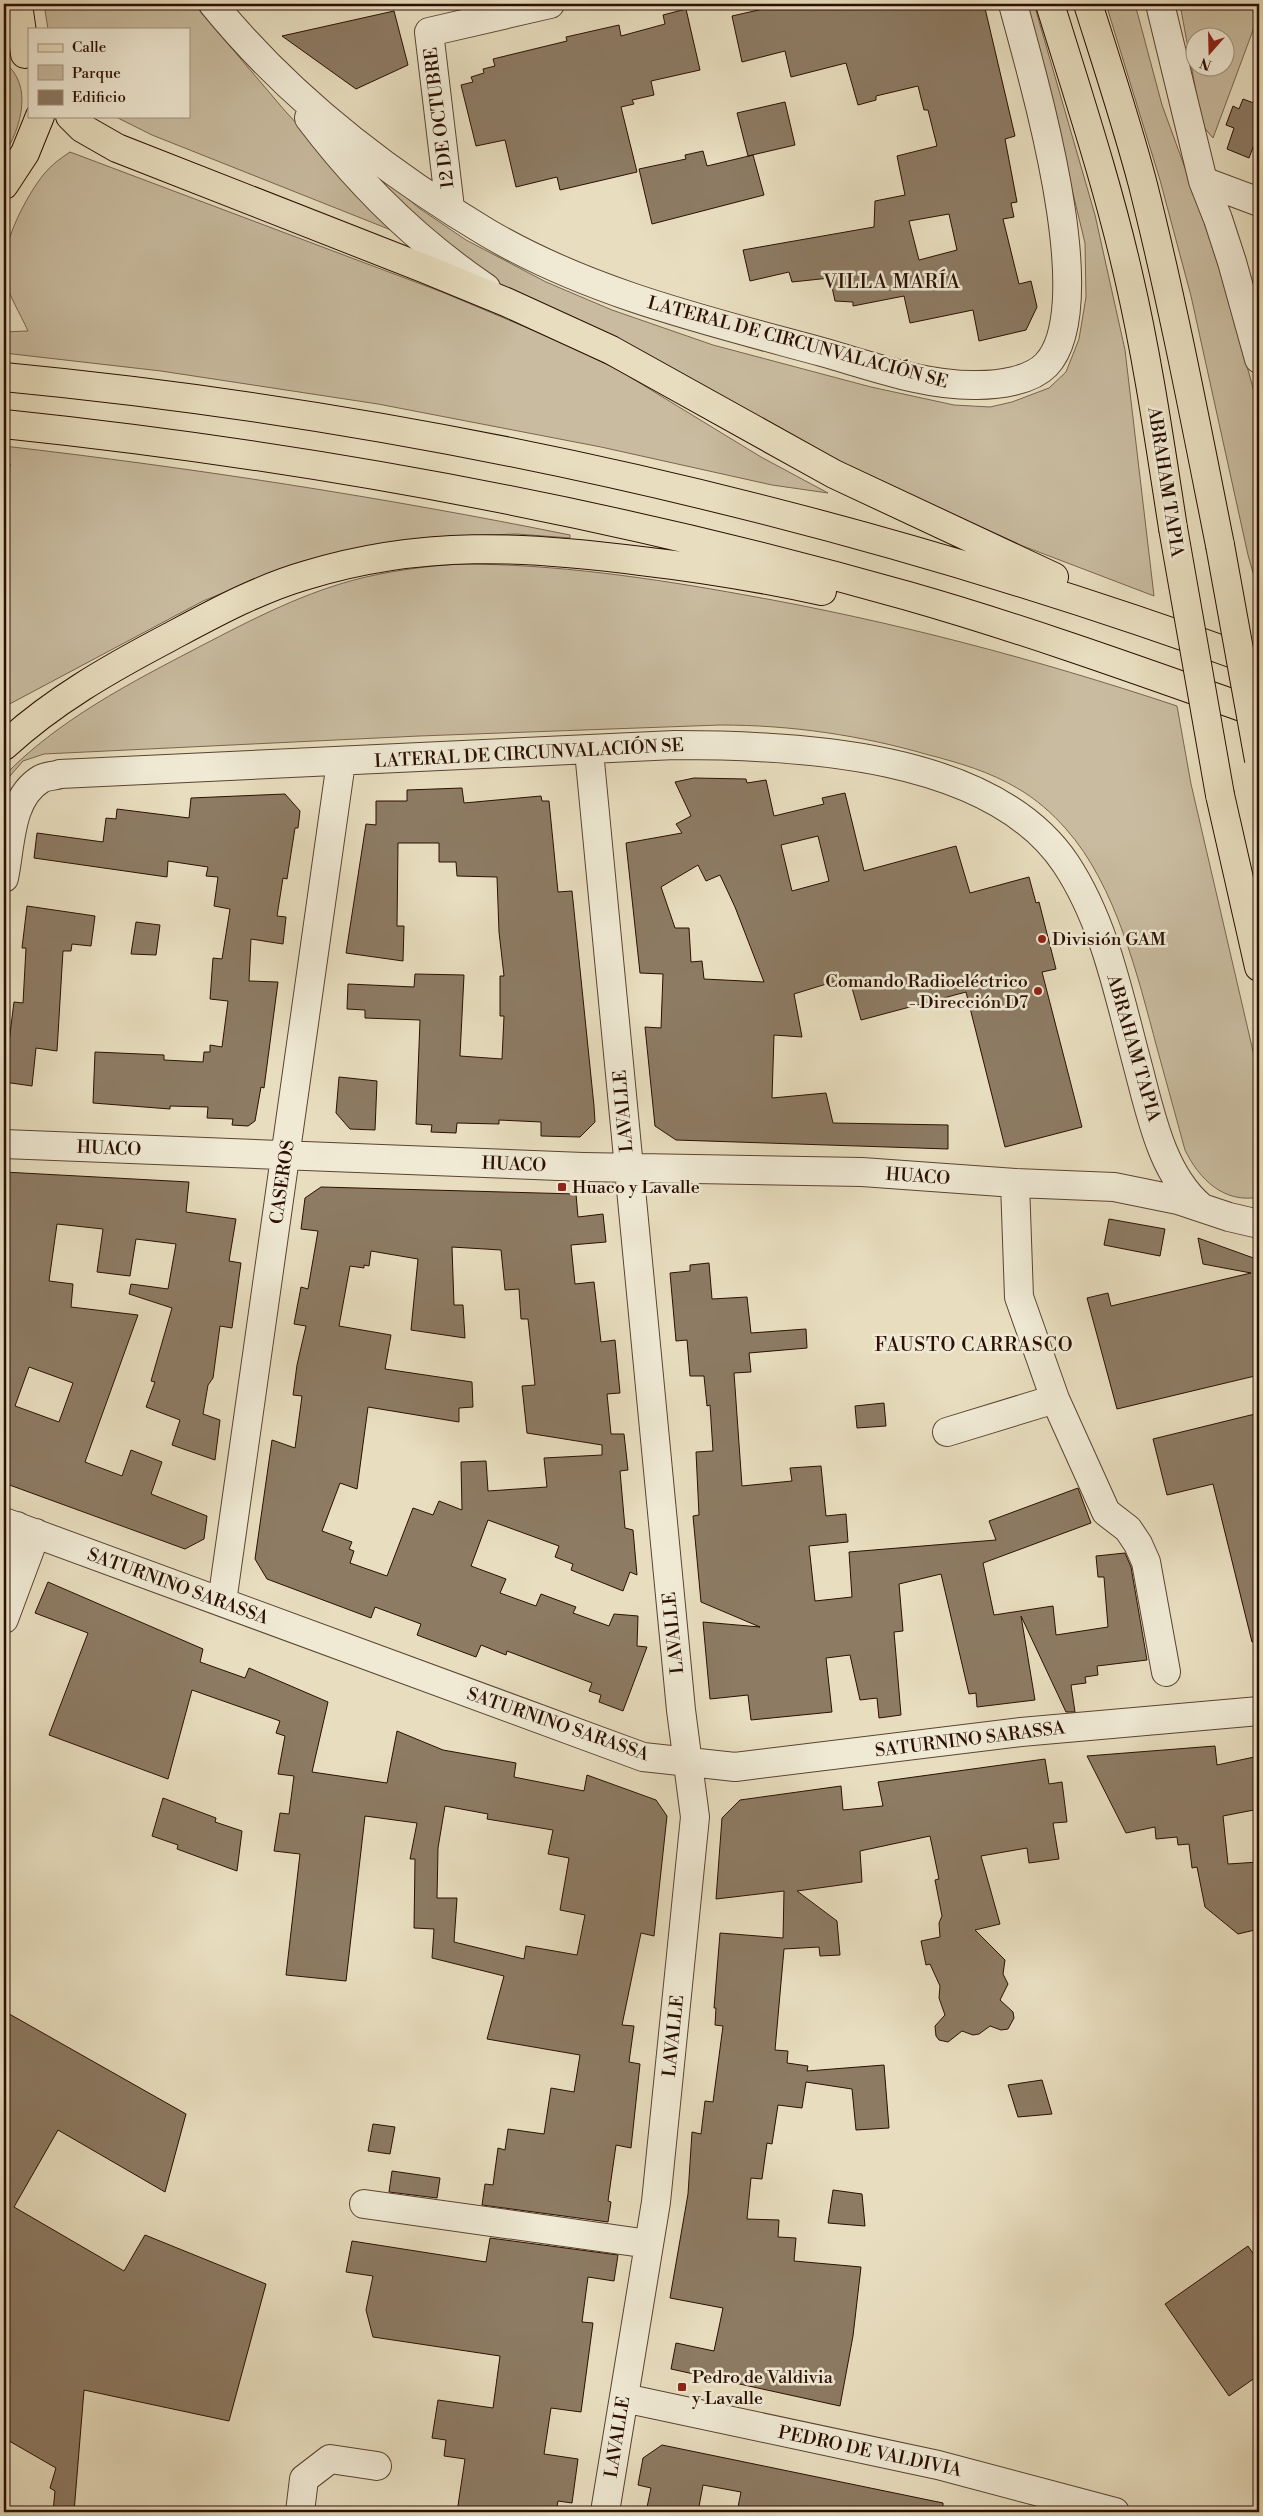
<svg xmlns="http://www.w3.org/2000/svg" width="1263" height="2516" font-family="'Libre Bodoni',serif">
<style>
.green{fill:#c8bb9f;stroke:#7a6550;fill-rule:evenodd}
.building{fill:#8d7b64;stroke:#2b0f02;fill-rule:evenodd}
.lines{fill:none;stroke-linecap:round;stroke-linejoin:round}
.minor-casing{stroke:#5a4331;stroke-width:30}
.major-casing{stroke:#2b0f02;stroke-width:30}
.highway-casing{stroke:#2b0f02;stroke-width:30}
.minor{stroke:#f0ead5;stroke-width:28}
.major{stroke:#e8debf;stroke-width:28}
.highway{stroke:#e8debf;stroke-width:28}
.major-bridge-casing{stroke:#2b0f02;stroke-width:30;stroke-linecap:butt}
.major-bridge{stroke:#e8debf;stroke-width:28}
.poi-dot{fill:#8f2418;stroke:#f0ead5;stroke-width:2}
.labels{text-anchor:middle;stroke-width:5;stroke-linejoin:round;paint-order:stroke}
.street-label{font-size:18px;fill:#2b0f02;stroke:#f0ead5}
.poi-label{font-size:18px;fill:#2b0f02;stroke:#f0ead5;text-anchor:start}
.neighbourhood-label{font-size:19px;letter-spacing:1px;fill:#2b0f02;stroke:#f0ead5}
</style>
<rect width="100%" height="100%" fill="#e8debf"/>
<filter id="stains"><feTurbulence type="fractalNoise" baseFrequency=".004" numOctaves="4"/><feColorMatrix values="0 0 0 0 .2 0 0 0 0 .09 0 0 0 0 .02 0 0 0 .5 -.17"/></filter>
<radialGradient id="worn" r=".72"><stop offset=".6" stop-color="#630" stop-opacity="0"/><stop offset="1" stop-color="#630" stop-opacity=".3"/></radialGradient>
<path class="green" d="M44 4H194L286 112 396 232 152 135 114 116H189V29H48Z
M1027 4H1034L1095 215 1125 350 1154 596 1023 546 866 475 580 321 502 285 485 275 421 222 350 150 419 208 466 240 546 282 612 310 713 345 871 387 954 405 990 407 1012 402 1049 388 1066 372 1079 339 1086 297 1085 243Z
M1106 4H1135L1162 105 1216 253 1259 410V421L1256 423 1259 435V594L1248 555 1191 296 1160 180Z
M1180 4H1259V14L1213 138 1202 125ZM1196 38H1226V68H1196Z
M4 62C34 85 21 128 4 155Z
M70 152 442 292 561 342 620 371 761 457 828 493 772 485 601 447 378 404 161 371 4 353V332L28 331C21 315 6 291 4 275 0 246 26 196 44 174 51 165 61 158 70 152Z
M4 446C194 468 382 497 570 535V538L517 534 433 537 395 542 270 574 203 601 4 707V473L11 465 4 462Z
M460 564C556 564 651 578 745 595 892 621 1036 659 1177 706L1191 784 1259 1077V1197C1224 1204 1199 1179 1185 1150 1176 1116 1166 1082 1157 1048 1138 977 1116 885 1066 829 1052 813 1036 799 1017 788 990 772 960 763 929 755 860 735 791 725 720 725L419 736 44 754 23 761 4 783V776C58 720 130 683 199 647 253 619 306 591 366 577 397 570 428 566 460 564Z"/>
<path class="building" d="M771 4H984L1015 136 1005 139 1017 202 1011 203 1014 217 1003 219 1019 284 1031 281 1037 307 1026 330 979 341 973 310 910 323 904 296 853 306V302L835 301 830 278 792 282 789 272 750 281 743 250 874 227 875 201 905 195 897 156 937 146 928 110H924L918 86 876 96V100L858 105 846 63 791 77 785 51 742 62 732 16 772 7ZM949 214 957 250 919 260 909 221Z
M686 9 700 70 651 81 654 95 632 100 634 104 621 107 637 172 560 190 557 177 516 187 505 140 476 146 461 85 473 82 471 77 484 73 483 69 495 66 493 59 567 41 566 37 619 25 621 36 665 24 663 15Z
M394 11 408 65 356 89 282 36Z
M1243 99 1259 105V144L1255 142 1249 158 1227 149 1234 128 1226 125 1233 106 1239 109Z
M785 102 795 145 748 156 737 113Z
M703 151 707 166 753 155 764 195 652 224 639 169 686 159 685 155Z
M694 778 746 779 747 783 766 780 774 816 824 804 822 798 845 793 864 871 956 846 970 893 1029 877 1036 903 1039 902 1056 969 1042 972 1082 1127 1005 1147 966 992 861 1020 849 977 794 994 802 1037 774 1035 772 1098 826 1093 833 1123 948 1125V1149L676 1140 655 1126 645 1027 661 1028 663 974 640 973 626 843 682 833 676 824 691 816 675 782ZM818 836 829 881 792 891 781 845ZM698 865 706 881 720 875 735 907 764 982 704 979 702 961 691 962 689 928H675L661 887Z
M462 788 464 803 541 796 542 801H549L558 892 572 891 594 1106 595 1122 580 1137 541 1136V1122L499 1120V1124L457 1123 456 1133 431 1132 432 1125 416 1124 420 1020 365 1018V1010L347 1009 348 984 414 987 415 974 464 975 460 1056 502 1059 504 1016H500V976H504L499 932 497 877 457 876 456 862H439V843H398L397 926H404L403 961 346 953 366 824 376 825V801H407V790Z
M285 794 300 811 298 828H295L287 879 283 878 277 916 286 917 283 944 251 939 249 981 278 982 264 1088 261 1087 255 1121 248 1126 232 1125 233 1119 207 1118 208 1107 170 1106V1109L93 1103 95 1052 164 1055V1060L203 1062 204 1052H210V1045L222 1047 228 1001 210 999 213 958 222 959 230 909 214 906 218 877 206 876 208 867 168 861 167 877 34 858 37 833 103 842 106 818 116 819 117 809 189 818 191 798Z
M27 906 95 916 91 946 72 944 71 951H63L57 1051 36 1048 32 1086 4 1082 14 1002 23 1003 26 948H22Z
M136 922 160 925 156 955 131 954Z
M339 1077 377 1081 375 1130 350 1129 336 1113Z
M4 1172 189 1182 186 1212 236 1219 229 1261 241 1263 232 1328 220 1326 213 1378 208 1385 203 1414 220 1420 215 1460 172 1445 180 1420 146 1407 155 1382 151 1381 172 1308 129 1294 131 1284 168 1289 176 1244 136 1239 130 1276 97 1272 103 1229 57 1224 49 1281 73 1284 71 1307 138 1315 85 1462 122 1476 131 1450 162 1462 151 1494 207 1516 204 1539 185 1549 4 1483ZM29 1367 73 1383 59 1422 15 1406Z
M321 1187 576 1194 578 1217 603 1214 606 1242 571 1245 575 1284 594 1282 601 1342 615 1340 620 1393 607 1394 611 1434H624L628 1470 620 1471 625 1528 633 1530 637 1575 630 1572 623 1591 571 1570 573 1564 555 1557 559 1546 488 1520 471 1566 506 1579 500 1593 536 1606 541 1594 576 1607 573 1613 609 1626 614 1614 638 1616 637 1646 647 1647 623 1711 599 1702 601 1695 589 1691 592 1683 507 1651 506 1655 481 1645 476 1657 417 1635 421 1624 375 1607 371 1618 267 1579 255 1559 272 1440 295 1448 302 1396 293 1395 297 1365 306 1326 294 1324 301 1287 308 1289 318 1231 301 1229 305 1198ZM452 1247 501 1250 505 1290 519 1289 521 1319H528L535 1385 522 1386 527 1433 602 1445V1455L544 1458 547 1487 488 1491 486 1461 461 1462 462 1510 439 1501 433 1515 413 1508 387 1576 350 1563 354 1551 349 1549 352 1542 322 1531 340 1483 357 1489 368 1407 459 1422V1408L473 1407 472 1382 385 1369 391 1335 339 1326 350 1266 364 1268V1265L369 1266 371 1251 418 1259 411 1330 465 1338 463 1305H454Z
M1109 1219 1165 1229 1160 1256 1104 1245Z
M1198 1238 1259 1260V1375L1117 1409 1087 1298 1108 1293 1111 1306 1251 1273 1203 1264Z
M709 1263 712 1299 747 1297 751 1333 806 1329 807 1348 749 1353 751 1372 734 1373 742 1486 792 1481 790 1468 821 1466 826 1516 846 1514 848 1542 809 1546 815 1601 852 1597 849 1552 996 1540 989 1521 1078 1488 1091 1523 983 1563 994 1615 1053 1606 1056 1635 1108 1627 1104 1577H1098L1096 1556 1125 1553 1131 1567 1147 1660 1097 1666 1098 1675 1085 1677 1086 1683 1071 1685 1075 1712H1066L1021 1616 1035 1700 977 1707 976 1693 969 1694 941 1574 899 1584 903 1631 894 1632 901 1715 879 1718 877 1698 860 1700 850 1655 826 1658 832 1712 751 1720 748 1695 710 1699 703 1622 760 1627 701 1602 693 1516 699 1515 696 1452 713 1451 710 1405 707 1406 704 1376H690L687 1340 676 1341 670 1273 690 1271V1265Z
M884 1403 886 1426 857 1428 855 1406Z
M1259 1413V1642H1252L1213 1484 1167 1495 1153 1439Z
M48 1582 203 1649 200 1662 245 1678 249 1668 328 1702 312 1772 387 1783 397 1731 443 1750 516 1763 514 1777 584 1791 587 1775 656 1800 667 1816 654 1936 641 1933 622 2025 634 2026 629 2062 640 2064 631 2148 616 2145 608 2201 611 2202 608 2222 482 2205 485 2184 493 2185 498 2148 505 2150 508 2129 544 2134 551 2088 574 2092 580 2055 487 2039 504 1976 432 1958 434 1929 414 1928 415 1859H410L417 1823 365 1816 346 1981 286 1975 300 1854 274 1851 280 1813 289 1814 294 1776 278 1774 285 1736 276 1733 280 1721 192 1690 168 1779 49 1735 88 1633 35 1613ZM445 1806 488 1814 487 1819 553 1830 548 1854 569 1858 560 1910 585 1915 577 1955 526 1946 524 1959 454 1942 457 1898H437L438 1848Z
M1215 1746 1217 1765 1259 1756V1809L1223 1816 1228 1864 1259 1862V1929L1238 1934 1205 1907 1197 1867 1192 1868 1189 1844 1178 1845 1177 1837 1156 1839 1155 1827 1126 1833 1087 1756Z
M1045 1759 1049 1784 1062 1782 1067 1822 1053 1823 1059 1859 1029 1863 1027 1848 981 1856 1000 1924 975 1930 1005 1960 1003 1974 1008 1984 1000 2000 1013 2012 1014 2018 1008 2029 1001 2030 990 2026 979 2034 973 2035 962 2031 948 2042 939 2040 936 2036 935 2026 945 2015 939 1998 940 1986 930 1964 926 1965 921 1941 940 1937 939 1923 942 1916 935 1880 939 1879 930 1836 860 1851 862 1882 797 1891 837 1921 840 1955 820 1956 819 1947 784 1949 775 2050 788 2051 787 2063 808 2066 807 2071 884 2065 889 2128 856 2130 852 2089 806 2082 802 2108 778 2105 772 2144 767 2143 762 2179 751 2178 747 2219 779 2220 778 2237 796 2238 794 2261 861 2267 853 2336 840 2406 671 2369 676 2343 714 2351 723 2308 670 2298 688 2194 692 2132 701 2134 705 2101 713 2102 723 2026 715 2025 716 2008H714L720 1933 783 1938 784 1891 716 1899 722 1818 740 1800 841 1786 843 1810 883 1806 878 1782Z
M163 1798 216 1818 215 1822 242 1831 237 1871 177 1849 178 1845 152 1836Z
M4 2011 186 2114 165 2192 58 2130 14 2207 124 2271 145 2235 266 2284 229 2421 84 2390 74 2512H53L55 2491 50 2488 56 2468 4 2438Z
M1042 2080 1052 2114 1018 2117 1008 2085Z
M373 2124 395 2127 390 2154 368 2151Z
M392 2171 440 2178 437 2198 389 2192Z
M833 2190 862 2194 865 2226 828 2223Z
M490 2238 618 2255 614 2281 588 2277 582 2322 593 2323 581 2412 551 2408 544 2454 578 2459 572 2503 558 2501 556 2512H457L465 2459 444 2456 446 2440 432 2438 438 2400 493 2408 500 2356 373 2337 366 2310 373 2276 346 2272 352 2241 486 2262Z
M1248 2246 1259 2262V2375L1229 2396 1165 2304Z
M662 2445 943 2503V2512H861L847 2510 846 2512H737L741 2492 703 2485 698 2512H646L651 2488 638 2485 643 2458Z"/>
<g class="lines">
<defs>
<path id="minor" d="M213 4C288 96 384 171 486 232 589 293 708 321 822 352 872 366 925 386 977 385 999 385 1030 381 1046 365 1102 307 1032 76 1013 4
M1160 4 1203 181 1218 219 1232 262 1259 359
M309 118C358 183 418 242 486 288
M1203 181 1259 202
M450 208 429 32 550 4
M589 751 681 1710 695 1817 656 2202 605 2512
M4 878C11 846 9 798 41 779 46 776 55 776 60 774L675 745C795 745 992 753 1066 864 1105 923 1119 996 1137 1063 1150 1111 1161 1173 1201 1207
M4 1144 583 1167 862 1172 1015 1183 1114 1187 1178 1200 1229 1217 1259 1224
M1015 1183 1019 1297 1055 1399 1106 1512 1128 1529 1138 1544 1146 1562 1166 1672
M947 1432 1055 1399
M4 1522 643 1757 735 1767 1021 1732 1259 1711
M4 1561 17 1526
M222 1602 341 762
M4 1619 36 1533
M364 2204 649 2244
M624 2398 938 2465 1115 2512
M300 2512 304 2479 330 2459 377 2466"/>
<path id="major" d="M1050 4C1078 95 1108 185 1129 278 1148 360 1160 445 1173 528
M1088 4C1107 64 1127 124 1143 185 1173 304 1196 425 1220 545
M1220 795 1259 967"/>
<path id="highway" d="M18 4 25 54
M70 116 82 128 117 148 423 268 506 302 611 350 834 474 1054 577
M4 185 25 153 40 116
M4 377C433 418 855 516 1259 663
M4 424C310 456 612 512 908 596 1027 630 1143 672 1259 713
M4 746C53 701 109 669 168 638 213 614 258 589 307 575 422 540 524 546 641 561 702 568 762 578 822 591"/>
</defs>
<use href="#minor" class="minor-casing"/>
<use href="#major" class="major-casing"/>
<use href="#highway" class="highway-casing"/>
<use href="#minor" class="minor"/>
<use href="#major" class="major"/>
<use href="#highway" class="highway"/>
<defs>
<path id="major-bridge" d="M1173 528 1220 795
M1220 545 1259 760"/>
</defs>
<use href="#major-bridge" class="major-bridge-casing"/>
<use href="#major-bridge" class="major-bridge"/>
</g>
<g class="poi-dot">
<circle cx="1042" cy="939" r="5"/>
<circle cx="1038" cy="991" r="5"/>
<rect x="557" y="1182" width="10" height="10" rx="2.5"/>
<rect x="677" y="2382" width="10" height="10" rx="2.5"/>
</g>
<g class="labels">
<g class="street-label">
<text transform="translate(439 118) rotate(-97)" y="6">12 DE OCTUBRE</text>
<text transform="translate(798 342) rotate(15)" y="6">LATERAL DE CIRCUNVALACIÓN SE</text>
<text transform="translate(1166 482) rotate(81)" y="6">ABRAHAM TAPIA</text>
<text transform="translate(529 753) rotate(-3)" y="6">LATERAL DE CIRCUNVALACIÓN SE</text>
<text transform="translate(1134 1048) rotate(74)" y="6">ABRAHAM TAPIA</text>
<text transform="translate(623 1111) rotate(-95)" y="6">LAVALLE</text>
<text transform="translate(109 1148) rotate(2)" y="6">HUACO</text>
<text transform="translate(514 1164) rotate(2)" y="6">HUACO</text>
<text transform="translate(918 1176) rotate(4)" y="6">HUACO</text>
<text transform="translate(282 1182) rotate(-82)" y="6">CASEROS</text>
<text transform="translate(178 1586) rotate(20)" y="6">SATURNINO SARASSA</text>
<text transform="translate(673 1633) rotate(-96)" y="6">LAVALLE</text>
<text transform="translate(558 1724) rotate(19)" y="6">SATURNINO SARASSA</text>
<text transform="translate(970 1739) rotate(-7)" y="6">SATURNINO SARASSA</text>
<text transform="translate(673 2036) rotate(-84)" y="6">LAVALLE</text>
<text transform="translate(617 2437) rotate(-81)" y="6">LAVALLE</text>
<text transform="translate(870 2451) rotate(12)" y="6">PEDRO DE VALDIVIA</text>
</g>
<g class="poi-label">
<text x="1052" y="945">División GAM</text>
<text x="1028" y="987" text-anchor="end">Comando Radioeléctrico<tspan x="1028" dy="21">- Dirección D7</tspan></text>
<text x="572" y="1193">Huaco y Lavalle</text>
<text x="692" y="2383">Pedro de Valdivia<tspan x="692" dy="21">y Lavalle</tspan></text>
</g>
<g class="neighbourhood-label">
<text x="892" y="288">VILLA MARÍA</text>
<text x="974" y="1351">FAUSTO CARRASCO</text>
</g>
</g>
<rect width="1263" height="2516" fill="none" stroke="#e8debf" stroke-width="20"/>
<rect x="5" y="5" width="1253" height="2506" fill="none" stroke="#2b0f02" stroke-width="2.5"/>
<rect x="10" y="10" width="1243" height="2496" fill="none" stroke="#2b0f02"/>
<rect x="28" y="28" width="162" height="90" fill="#f0ead5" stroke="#a19281"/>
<rect x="38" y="44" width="25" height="8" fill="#e8debf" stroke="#a19281"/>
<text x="72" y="52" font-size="15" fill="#2b0f02">Calle</text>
<rect x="38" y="65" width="25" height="15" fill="#c8bb9f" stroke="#a19281"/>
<text x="72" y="78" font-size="15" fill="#2b0f02">Parque</text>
<rect x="38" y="90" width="25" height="15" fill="#8d7b64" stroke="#a19281"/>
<text x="72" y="102" font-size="15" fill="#2b0f02">Edificio</text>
<g transform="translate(1210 52) rotate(200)"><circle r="24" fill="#f0ead5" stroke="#a19281"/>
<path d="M0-4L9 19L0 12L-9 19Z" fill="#8f2418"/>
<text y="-8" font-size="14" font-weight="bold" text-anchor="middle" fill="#2b0f02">N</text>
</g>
<rect width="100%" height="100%" filter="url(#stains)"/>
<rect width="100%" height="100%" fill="url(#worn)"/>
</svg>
